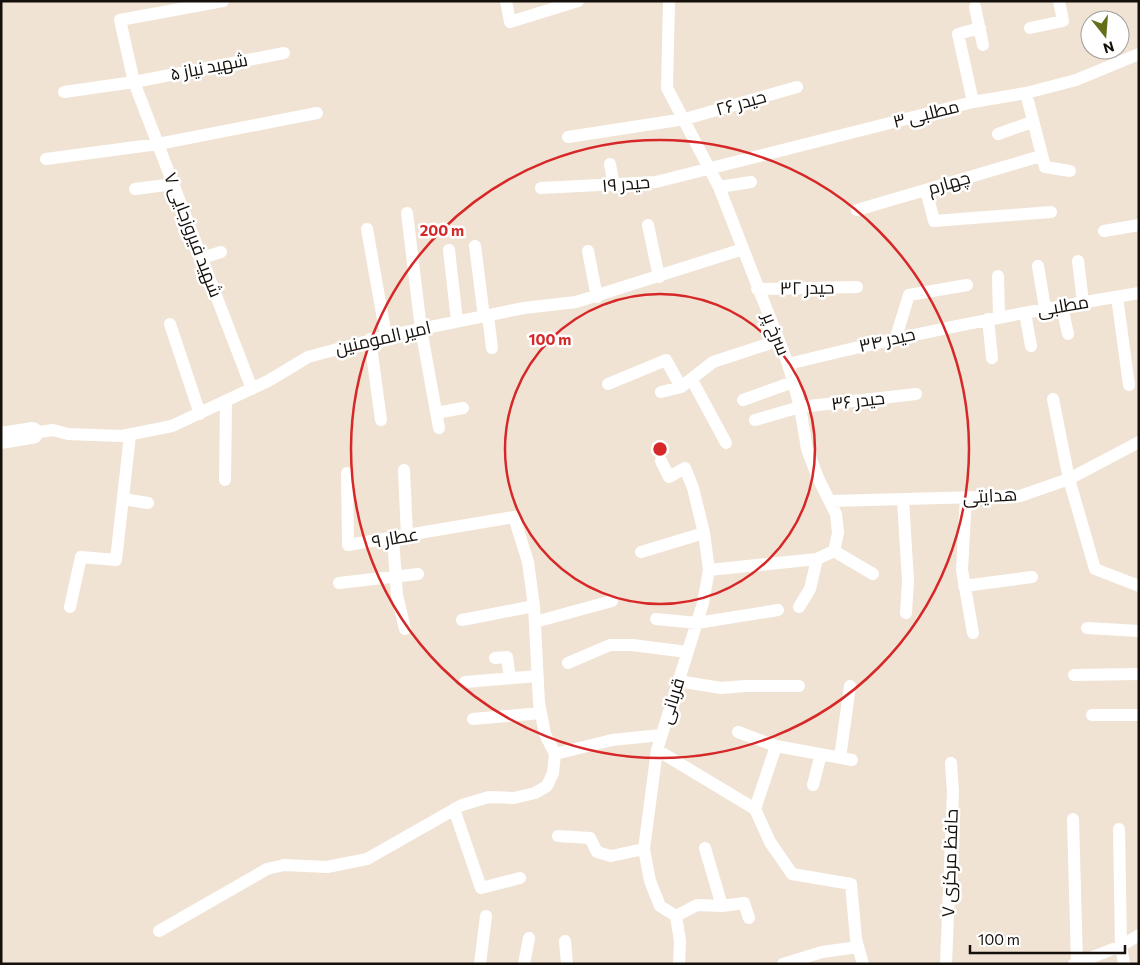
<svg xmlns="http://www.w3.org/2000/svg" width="1140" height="965" font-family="Commissioner,Cairo,sans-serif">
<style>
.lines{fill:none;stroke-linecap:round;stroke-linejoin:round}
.street{stroke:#fff;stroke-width:12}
.highway{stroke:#fff;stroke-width:22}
.ring{fill:none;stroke:#d62828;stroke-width:2.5}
.labels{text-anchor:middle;stroke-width:5;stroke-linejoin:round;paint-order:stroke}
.street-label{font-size:18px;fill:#15100b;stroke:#fff}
.centre{fill:#d62828;stroke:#fff;stroke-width:2.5}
.ring-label{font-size:15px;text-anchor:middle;font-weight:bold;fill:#d62828;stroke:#fff;stroke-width:5;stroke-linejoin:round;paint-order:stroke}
</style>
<rect width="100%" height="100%" fill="#f1e3d3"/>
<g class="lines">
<path class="street" d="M223 1 120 20 134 82 252 389
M506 1 510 22 578 1
M669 1 667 88 719 187 788 364 800 407 807 449 818 478 836 514 838 533 834 551 817 559 709 570
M975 7 983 45
M1030 28 1063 21 1059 1
M64 92 134 82 284 53
M1026 93 1045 167 1070 171
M973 102 958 34 980 28
M998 134 1032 122
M568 137 685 119 797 87
M46 159 158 144 317 113
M610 164 614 186
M719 187 751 182
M541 188 656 182 973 102 1026 93 1076 80 1139 54
M135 189 174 184
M926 190 934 221 1051 212
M857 210 1041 156
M407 213 421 329 439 428
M648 225 659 277
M367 229 386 336
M1104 231 1139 225
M475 246 484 317
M449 250 457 321
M588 251 597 297
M202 258 221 252
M1078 261 1083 302
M1038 266 1045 308
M998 276 999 316
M757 289 857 287
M1117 297 1129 385
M1062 307 1068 334
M1025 313 1031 346
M488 316 492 348
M988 319 992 358
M170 324 200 414
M896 337 909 295 967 285
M370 339 381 420
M788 364C904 335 1021 312 1139 293
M692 380 726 443
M608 384 666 360 681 387
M661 392 681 387 713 362 777 341
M1053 399 1069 479 1095 569 1139 586
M743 400 793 382
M436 413 463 408
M755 420 800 407 916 394
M32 433 53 430 68 434 122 436 172 426 268 381 308 357 386 336 524 308 576 302 743 249
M661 461 669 477 685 468 693 488 704 533 709 570 703 603 657 750 644 849 650 881 660 906 676 916 680 941 679 964
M404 470 407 536
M225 480 226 401
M966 497 962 570 973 633
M123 499 148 503
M903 499 908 581 906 613
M830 501 1020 496 1069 479 1139 442
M393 538 397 595 405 629
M834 551 873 574
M641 552 704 533
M339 583 418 574
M964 586 1032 577
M70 607 81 557 116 560 130 435
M799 607 810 589 817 559
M656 619 697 623 778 610
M462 620 534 606
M535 622 612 601
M1087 628 1139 631
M495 658 507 657 510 678
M568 663 610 645H632L687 652
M1074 675 1139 674
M678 681 721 688 745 686H799
M465 682 537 676
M1092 715H1139
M473 719 541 713
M738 732 776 746 852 760
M657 750 755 809 770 842 792 874 851 884 856 939 863 964
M555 754 612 740 661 735
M840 758 850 686
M813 785 821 754
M454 809 481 888 520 878
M755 809 776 746
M1073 819 1077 963
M1119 829 1121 946 1124 964
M558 836 590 838 597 852 611 856 644 849
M705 848 722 906
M676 916 697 905 722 906 744 903 749 918
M159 931 267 869 284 865 327 867 367 859 462 805 489 797 514 798 535 793 547 786 553 773 555 754 545 734 539 703 534 606 528 562 514 517 348 545 347 473
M565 941 567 964
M480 964 486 916
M524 964 529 938
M783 964 822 952 858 947
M946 964 953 792 951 763
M1074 964 1121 946 1139 935"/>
<path class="highway" d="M1 438 32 433"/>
</g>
<g class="ring">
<circle cx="660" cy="449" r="155"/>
<circle cx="660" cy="449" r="309"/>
</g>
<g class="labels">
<g class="street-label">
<text transform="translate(209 67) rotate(-11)" y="6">شهید نیاز ۵</text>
<text transform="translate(741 103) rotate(-16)" y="6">حیدر ۲۶</text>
<text transform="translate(926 114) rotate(-14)" y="6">مطلبی ۳</text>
<text transform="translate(949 183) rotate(-16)" y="6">چهارم</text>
<text transform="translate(626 184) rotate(-5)" y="6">حیدر ۱۹</text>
<text transform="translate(193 235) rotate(69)" y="6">شهید فیروزجایی ۷</text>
<text transform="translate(807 288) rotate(-1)" y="6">حیدر ۳۲</text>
<text transform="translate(1063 306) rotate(-10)" y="6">مطلبی</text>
<text transform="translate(776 334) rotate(68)" y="6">سرخ پر</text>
<text transform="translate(383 338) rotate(-13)" y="6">امیر المومنین</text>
<text transform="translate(887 340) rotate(-13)" y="6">حیدر ۳۴</text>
<text transform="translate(858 401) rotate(-7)" y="6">حیدر ۳۶</text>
<text transform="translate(990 496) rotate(-3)" y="6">هدایتی</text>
<text transform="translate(395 538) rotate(-10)" y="6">عطار ۹</text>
<text transform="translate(672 701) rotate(-73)" y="6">قربانی</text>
<text transform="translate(950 863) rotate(-88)" y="6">حافظ مرکزی ۷</text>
</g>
</g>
<circle cx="660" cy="449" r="8" class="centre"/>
<g class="ring-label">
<text x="442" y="236">200 m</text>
<text x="550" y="345">100 m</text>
</g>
<rect width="1140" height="965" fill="none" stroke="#15100b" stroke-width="5"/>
<g transform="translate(1105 35) rotate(163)"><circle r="24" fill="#ffffff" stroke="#a19f9d"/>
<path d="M0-4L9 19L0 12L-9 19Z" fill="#656f19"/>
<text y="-8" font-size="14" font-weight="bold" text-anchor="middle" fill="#15100b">N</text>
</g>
<path d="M970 945v8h155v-8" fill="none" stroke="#15100b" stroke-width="2.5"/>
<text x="978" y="945" font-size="15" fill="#15100b" stroke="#ffffff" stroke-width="4" paint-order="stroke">100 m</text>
</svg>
